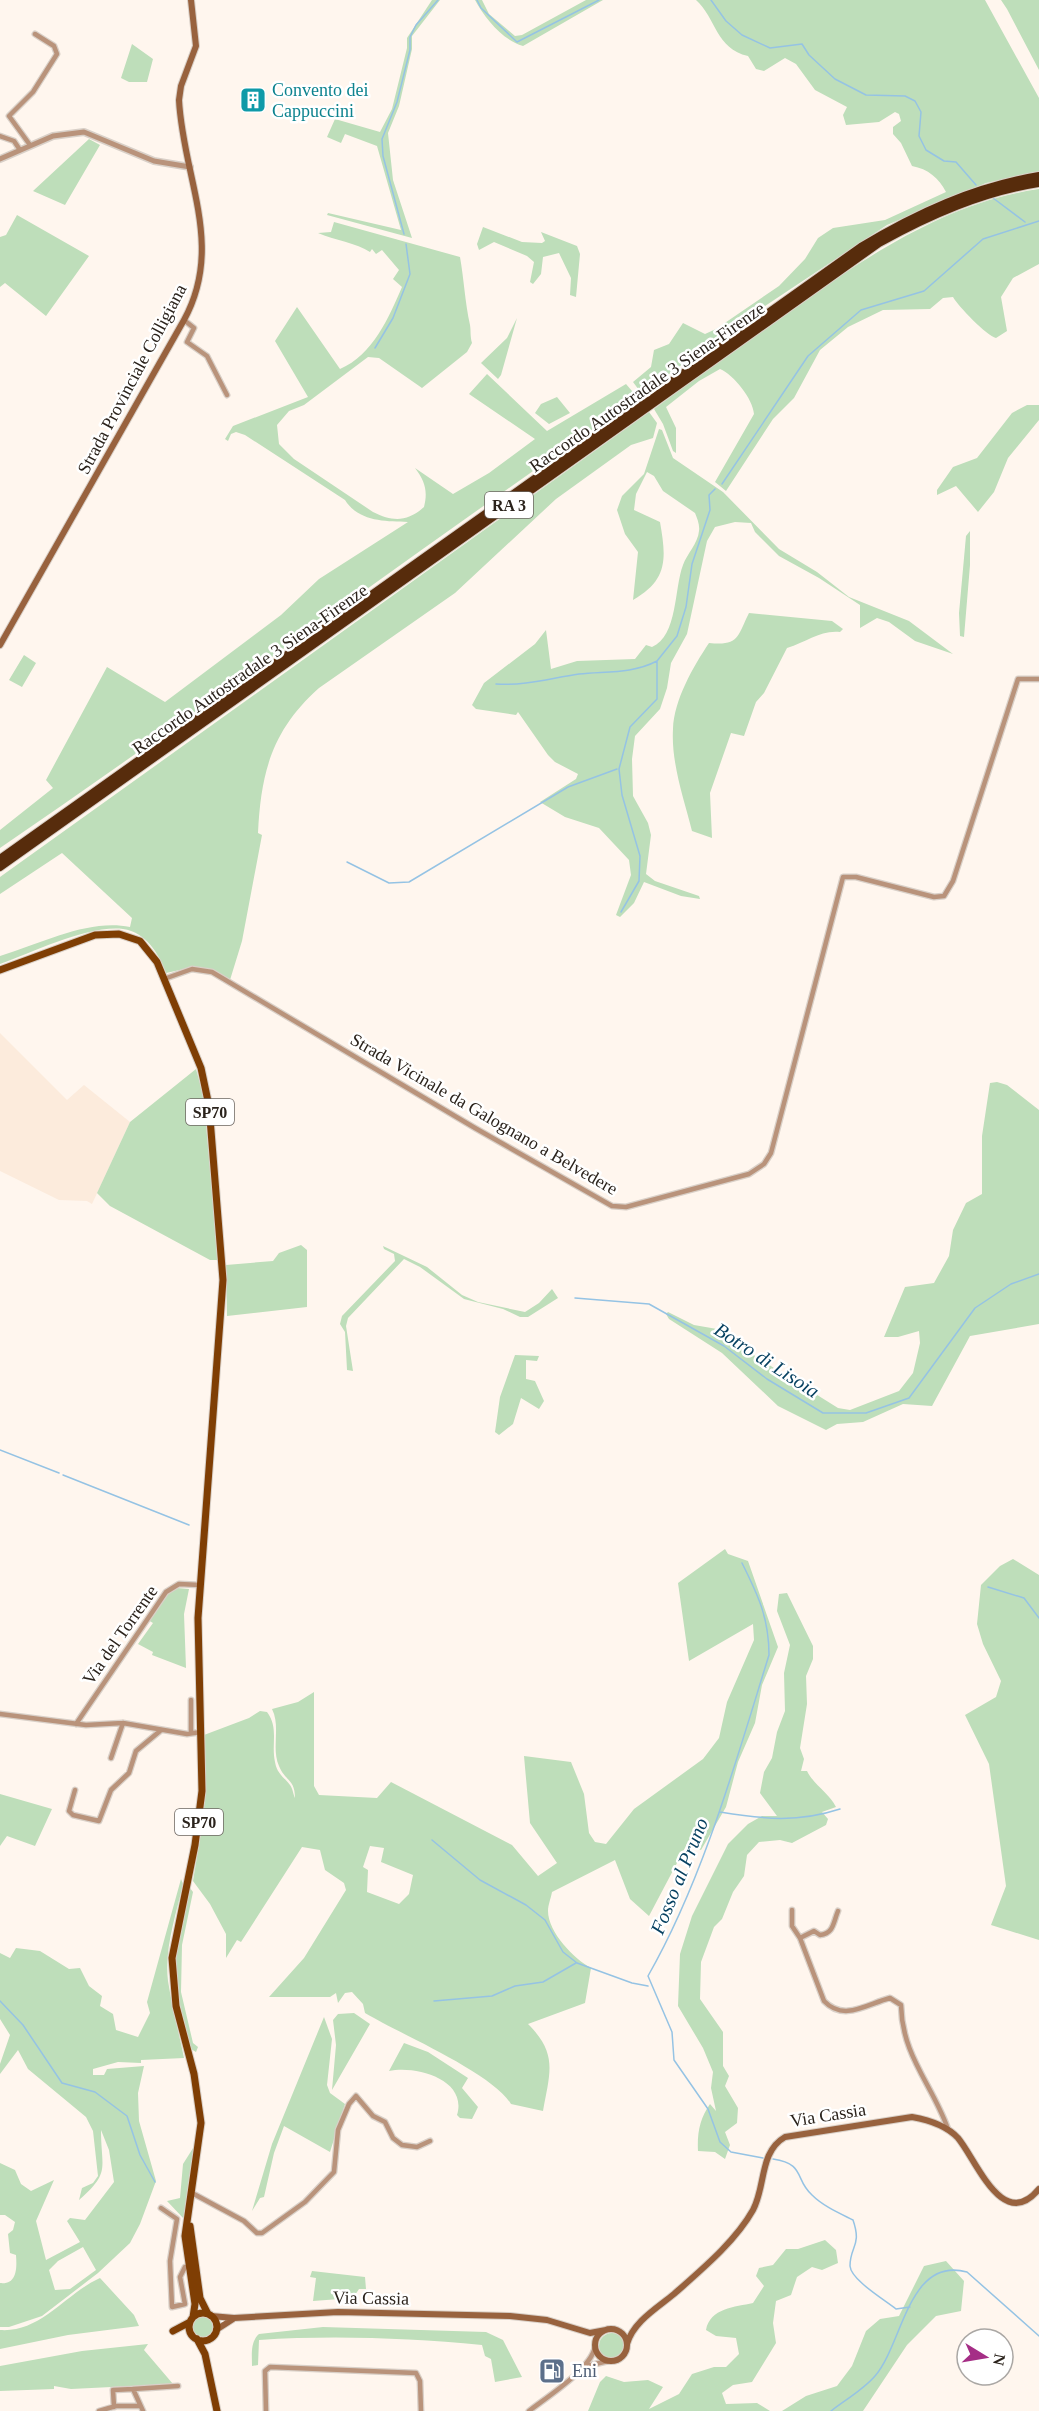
<svg xmlns="http://www.w3.org/2000/svg" width="1039" height="2411" font-family="'Times New Roman',serif">
<style>
.built{fill:#fcebdc}
.green{fill:#bedeba;fill-rule:evenodd}
.lines{fill:none;stroke-linecap:round;stroke-linejoin:round}
.stream{stroke:#95c3e4;stroke-width:1.5}
.minor-casing{stroke:#d9d0c8;stroke-width:7}
.tertiary-casing{stroke:#d9d0c8;stroke-width:8}
.secondary-casing{stroke:#d9d0c8;stroke-width:8}
.primary-casing{stroke:#d9d0c8;stroke-width:9}
.motorway-casing{stroke:#d9d0c8;stroke-width:10}
.minor{stroke:#b9937b;stroke-width:4.5}
.tertiary{stroke:#b9937b;stroke-width:5}
.secondary{stroke:#98623e;stroke-width:6}
.primary{stroke:#7f3e04;stroke-width:7}
.motorway{stroke:#572c0c;stroke-width:8}
.labels{text-anchor:middle;stroke-width:5;stroke-linejoin:round;paint-order:stroke}
.shield{fill:#fff;stroke:#6b6560;stroke-width:1.5}
.shield-label{font-size:16px;font-weight:bold;fill:#2b231c}
.culture-label{font-size:18px;fill:#0d838f;stroke:#fff;text-anchor:start}
.street-label{font-size:18px;fill:#2b231c;stroke:#fff}
.service-label{font-size:18px;fill:#4e5e75;stroke:#fff;text-anchor:start}
.water-label{font-size:20px;font-style:italic;fill:#074161;stroke:#fff}
</style>
<rect width="100%" height="100%" fill="#fff6ee"/>
<path class="built" d="M0 1033 67 1100 84 1085 130 1122 92 1204 87 1201 59 1200 0 1171Z"/>
<path class="green" d="M432 0H440L412 36V49L399 106 388 133 393 180 412 238 327 215 328 213 401 230 377 146 345 134 341 143 327 137 335 119 380 132 392 109 407 48V38Z
M475 0H482L489 14 515 36 522 35 586 0H603L523 46C502 40 485 18 475 0Z
M696 0H985L1039 98V172L986 183 887 225 732 328 642 394 633 382 651 367 654 350 669 344 683 323 705 334 716 329 779 286 805 259 818 238 833 228 885 220 946 192C939 178 928 169 912 166L901 143 893 134V127L901 121 899 114 895 112 879 122 846 125 843 115 847 107 815 90 796 64 785 58 764 71 756 69 748 56C716 49 716 18 696 0Z
M1001 0H1039V70L1007 9Z
M132 44 153 59 147 82H129L121 78Z
M89 139 100 145 65 205 33 191Z
M1039 189V264L1013 278 1001 297 1007 331 996 338C987 336 958 306 953 297L943 298 930 309 883 310 848 327 820 350 794 398 773 419 726 491 715 482 754 414C753 399 734 375 720 369L699 381 666 407 676 428V453L673 451 663 424 654 409C708 369 761 329 817 291 886 245 955 201 1039 189Z
M17 215 89 256 46 316 5 283 0 287V237L6 235Z
M334 222 460 257C464 280 465 302 470 325 471 331 470 336 472 343L467 352 422 388 379 358 368 357 304 405 289 411 277 425 279 444 294 459 373 512C393 522 407 522 424 507 428 491 425 481 415 468L453 494 489 473 535 439 469 394 487 374 547 431 626 384 638 398C424 545 215 701 0 848V830L53 788 46 780 107 667 165 702 281 615 319 579 408 522C385 521 359 522 345 500L245 435 236 432 231 434 228 441 225 439 233 426 308 397 275 341 297 307 340 369C373 355 389 317 402 287L393 279 399 270 382 250 376 254 372 249 370 252C357 243 334 240 318 233L331 232Z
M483 227 522 242 542 243 545 241 541 232 577 246 580 254 576 297 570 295 571 278 559 253 543 257 541 274 533 284 530 282 534 262 527 256 494 242 479 250 477 244Z
M517 318 501 375 498 379 481 363 507 338Z
M557 397 570 413 549 424 535 413 541 404Z
M1027 405H1039V420L1008 458 994 492 978 512 956 486 937 495V490L953 467 977 458 1012 413Z
M649 412 657 423 653 438 631 445 556 499 455 593 319 688C272 730 261 772 258 833L262 835 242 941 230 980C203 963 195 967 166 973 159 954 146 932 123 929 88 925 34 952 0 964V956L9 953C47 941 90 919 130 927L132 918 62 853 0 894V877Z
M659 429 662 430 673 458 723 492 779 549 817 572 849 597 909 621 953 654 915 641 889 622 877 618 860 628V605L819 578 779 556 755 532 751 523 735 522 715 527 707 541 687 634 671 663 667 688 660 709 635 736 632 759 633 796 648 823 651 835 646 874 655 881 699 896 700 899 681 896 644 882 634 903 620 917 616 915 631 875 629 860 599 828 565 817 540 802 576 779 578 774 555 762 548 755 518 712 516 715 476 709 472 705 484 683 535 644 546 630 551 669 577 661 635 659 646 645 652 647C678 636 674 588 683 565 687 554 698 543 699 531 700 525 697 518 695 513L663 491 654 476 647 472 636 494 634 510 660 522C666 557 669 580 633 600L638 552 625 534 617 510 622 496 644 474Z
M970 531V565L964 637 960 636 959 613 966 536Z
M749 613 832 621 843 629 840 632C820 630 807 642 787 648L764 693 756 702 744 736 731 733 710 793 712 838 692 831C684 799 671 763 673 729 674 700 693 667 709 643 739 646 737 637 749 613Z
M24 655 36 663 22 687 9 680Z
M196 1069 203 1094 219 1260H210L110 1206 97 1193 130 1122Z
M997 1082 1007 1085 1039 1110V1324L970 1336 932 1406 903 1404 863 1422 837 1424 826 1430 778 1406 722 1353 669 1319 666 1314 668 1312 694 1325 717 1329 758 1358 838 1408 850 1410 899 1391 913 1373 920 1343 919 1331 898 1337H884L905 1287 934 1283 949 1256 953 1230 966 1203 982 1194V1136L990 1083Z
M301 1245 307 1250V1307L227 1316 226 1265 273 1261 279 1253Z
M383 1246 427 1267 462 1295 478 1302 525 1312 539 1303 552 1289 558 1298 528 1317H520L503 1309 464 1299 420 1267 404 1259 348 1318 346 1326 353 1371 347 1370 345 1332 340 1324 342 1316 395 1261 394 1254 384 1249Z
M515 1355 539 1356 537 1361 526 1360V1379L535 1381 544 1401 539 1409 521 1398 513 1424 499 1435 495 1432 500 1397Z
M725 1549 728 1554 748 1561 778 1647 762 1685 755 1723 738 1762 726 1807 701 1850 687 1844 649 1916 630 1899 615 1860 552 1892C551 1898 548 1905 548 1911 548 1932 574 1959 591 1968L585 2003 528 2024C558 2054 550 2072 543 2111L511 2104C491 2072 400 2034 365 2013L363 2004 352 1992 345 1993 338 2003 336 1993 330 1997H269L304 1958 346 1890 344 1883 325 1870 320 1850 302 1847 241 1942 237 1940 226 1958V1934L210 1904 193 1881 202 1826 204 1735 249 1718 260 1711 267 1712C279 1728 271 1744 275 1762 277 1774 284 1777 290 1785 293 1789 293 1794 295 1798 295 1779 285 1781 279 1766 271 1748 281 1727 272 1709L298 1702 314 1692V1786L319 1795 377 1798 391 1782 512 1845 538 1876 557 1863 530 1823 524 1756 571 1762 584 1794 589 1833 595 1842 606 1844 634 1809 703 1759 719 1738 727 1702 754 1640 753 1624 689 1661 678 1583ZM370 1846 384 1848 381 1862 413 1875 409 1894 399 1904 367 1892 368 1870 363 1867Z
M1013 1559 1039 1575V1940L991 1925 1006 1886 989 1764 965 1715 996 1697 1001 1681 983 1644 977 1624 981 1585 1000 1566Z
M177 1588 189 1589 184 1614 186 1668 152 1655 153 1652 138 1644 153 1623 148 1620 166 1595Z
M787 1593 813 1646V1659L806 1676 807 1704 800 1748 804 1759 801 1771H807C814 1785 829 1793 836 1807L822 1812 828 1819 826 1825 792 1843 780 1840 759 1842 747 1855 744 1876 733 1892 722 1919 714 1927 701 1962 700 1999 723 2032V2066L729 2076 725 2086 738 2108 737 2123 725 2132 730 2145 725 2159 715 2152 698 2151C697 2133 700 2118 710 2104L716 2111 711 2088 713 2072 703 2048 678 2006 680 1954 692 1916 728 1844 748 1824 762 1816H777L760 1793 764 1772 772 1758 777 1732 785 1711 784 1673 790 1645 777 1611 779 1594Z
M0 1794 52 1809 35 1846 7 1836 0 1846Z
M181 1879 183 1884C176 1915 164 1949 168 1981 172 2007 179 2033 184 2058L141 2060V2063L118 2062 93 2069V2075H104L107 2069 144 2066 138 2093 139 2121 156 2181 140 2224 130 2243 98 2273 42 2316 9 2327H0V2283C17 2285 17 2268 16 2255L10 2253 8 2234 13 2230 15 2222 5 2215H0V2163L15 2170 21 2184 31 2191 54 2180 36 2221 46 2260 80 2242 67 2221 70 2218 85 2220 114 2182 109 2150 101 2130C101 2169 111 2172 79 2200L82 2188 93 2183 98 2176 93 2131 86 2117 28 2069 18 2050 0 2074V2064L10 2035 0 2019V1953L10 1958 16 1948 40 1951 69 1969 80 1968 89 1986 102 1996 100 2006 113 2014 116 2030 138 2037 150 2013 147 2002ZM83 2247 96 2270 70 2289 55 2290 49 2270 58 2261Z
M190 1888 193 1892 182 1945 181 1992 193 2043 198 2047 196 2052 191 2049C181 2014 172 1979 177 1943 180 1924 186 1906 190 1888Z
M354 2013 370 2024 332 2090 336 2045 333 2020 338 2014Z
M324 2017 332 2039 327 2085 330 2093 345 2104 330 2152 284 2126 274 2153 264 2197 260 2198 252 2211 272 2144Z
M404 2043 428 2052 468 2078 462 2088 478 2107 472 2119 460 2118 457 2115C468 2079 415 2065 389 2071Z
M195 2145 184 2219 167 2201 180 2198 183 2164Z
M825 2240 836 2250 838 2263 822 2270 812 2267 797 2277 791 2295 776 2301 773 2323 776 2343 752 2382 733 2385 722 2393 726 2404 757 2403 770 2411H588L600 2382 606 2376 624 2382 648 2380 663 2387 649 2409 679 2394 692 2374 714 2367H726L739 2354 736 2338 716 2336 706 2330C710 2308 735 2307 753 2303L764 2286 756 2276 759 2268 773 2265 786 2249H798Z
M946 2261 964 2281 961 2311 936 2316 907 2345 863 2411H782L806 2396 837 2386 852 2366 866 2331 880 2319 899 2316 924 2266Z
M312 2271 365 2277 366 2289H359L353 2298 313 2301 316 2278 310 2277Z
M100 2278 134 2315 139 2326 68 2335 0 2349V2330C41 2333 66 2293 100 2278Z
M192 2327a11 11 0 1 1 22 0a11 11 0 1 1-22 0Z
M323 2327 486 2332 503 2340 522 2377 495 2382 491 2359 485 2356 482 2345C408 2338 333 2335 259 2340L258 2365 252 2366C252 2355 250 2342 259 2334Z
M599 2346a13 13 0 1 1 26 0a13 13 0 1 1-26 0Z
M148 2344 144 2350 173 2384 71 2389 54 2386V2389L0 2391V2366L82 2351Z"/>
<g class="lines">
<path class="stream" d="M477 0 481 8 517 42 599 0
M711 0 726 21 742 35 770 48 802 44 809 55 835 79 866 95 905 96 915 101 921 112 919 136 926 150 944 161 956 162 976 185
M993 198 1025 222
M404 234 383 156 382 139 397 102 410 50V37L416 25 438 0
M375 348 393 318 410 274 406 244
M722 484 808 356 861 310 924 291 983 239 1039 221
M496 684C525 686 551 678 579 674 606 671 632 674 657 661
M347 862 389 883 409 882 568 787 617 769
M621 912 639 881 640 856 622 795 619 769 630 727 657 699V661L677 636 686 607 692 564 710 510 709 495 715 489
M575 1298 649 1304 724 1346 767 1379 823 1413H866L909 1398 975 1308 1011 1284 1039 1274
M0 1450 59 1473
M63 1475 189 1525
M742 1563C758 1595 769 1618 769 1655 736 1761 703 1880 648 1976L672 2032 674 2060 708 2109 720 2142 731 2152 763 2158
M988 1587 1024 1598 1039 1618
M720 1812C764 1819 797 1823 840 1809
M432 1840 480 1880 526 1905 545 1920 563 1952 577 1963 632 1983 648 1986
M0 2001 23 2025 62 2083 95 2092 127 2116 140 2155 155 2182
M434 2001 492 1996 515 1986 543 1982 576 1963
M773 2159C806 2164 794 2179 812 2195 823 2206 839 2213 853 2220 862 2246 850 2246 850 2266 851 2280 885 2300 896 2309L910 2307
M831 2411C845 2400 863 2390 875 2376 903 2344 908 2256 967 2272L1039 2336"/>
<defs>
<path id="minor" d="M0 136 14 141 20 150
M30 145 9 116 33 92 57 54 54 46 35 34
M184 320 194 328 187 342 207 356 227 395
M164 979 192 969 212 972 475 1128 612 1206 626 1207 749 1174 764 1164 771 1153 843 877H856L934 897 944 896 953 881 1018 679H1039
M191 1700V1733
M0 1714 86 1725 123 1723 187 1734 201 1732
M76 1724 166 1592 179 1584 200 1585
M111 1758 123 1723
M75 1790 69 1811 73 1815 99 1821 111 1790 129 1773 136 1751 160 1731
M792 1910V1926L800 1938 824 2001C844 2022 867 2004 890 1998L901 2005C902 2056 932 2084 948 2129
M800 1938 814 1931 820 1935C834 1933 833 1923 838 1911
M192 2193 244 2221 257 2233H262L305 2202 334 2172 338 2130 349 2104 356 2096 373 2116 385 2122 393 2138 402 2145 417 2147 430 2141
M161 2208 177 2219 170 2261 172 2307 185 2304 180 2277 185 2267H191
M587 2366 608 2361
M133 2389 178 2386
M114 2407 113 2390 133 2389 143 2411
M99 2411 116 2406H139
M266 2411 265 2371 270 2367 416 2373 420 2381 421 2411
M529 2411C547 2397 591 2369 595 2347"/>
<path id="tertiary" d="M0 159 53 136 84 132 154 161 190 167"/>
<path id="secondary" d="M0 645 184 320C225 245 183 178 179 100L181 86 196 46 191 0
M211 2316 234 2318 338 2312 510 2316 547 2320 590 2333 606 2330
M595 2345a16 16 0 1 1 32 0a16 16 0 1 1-32 0Z
M216 2330 233 2319
M627 2344C633 2322 657 2308 674 2294 701 2270 735 2242 753 2210 766 2186 759 2152 785 2137L912 2117C929 2120 946 2125 958 2138 977 2161 1003 2233 1039 2189"/>
<path id="primary" d="M0 970 95 935 119 934 140 941 157 962 201 1068 209 1106 223 1280 198 1618 202 1791 195 1845 172 1958 176 2006 194 2074 201 2123 185 2236 195 2304 193 2317
M190 2226 200 2298 208 2314
M189 2327a14 14 0 1 1 28 0a14 14 0 1 1-28 0Z
M173 2331 190 2322
M197 2339 205 2354 217 2411"/>
<path id="motorway" d="M0 859 861 247C917 213 974 187 1039 176
M0 867 879 243C930 215 982 192 1039 183"/>
</defs>
<use href="#minor" class="minor-casing"/>
<use href="#tertiary" class="tertiary-casing"/>
<use href="#secondary" class="secondary-casing"/>
<use href="#primary" class="primary-casing"/>
<use href="#motorway" class="motorway-casing"/>
<use href="#minor" class="minor"/>
<use href="#tertiary" class="tertiary"/>
<use href="#secondary" class="secondary"/>
<use href="#primary" class="primary"/>
<use href="#motorway" class="motorway"/>
</g>
<defs>
<symbol id="building-square" viewBox="-11 -11 22 22"><rect x="-9" y="-9" width="18" height="18" rx="4" fill="#0f9aa8" stroke="#fff"/><path d="M-4-6H4V6H1V3H-1V6H-4ZM-2.5-4.3h1.7v1.8h-1.7ZM.8-4.3h1.7v1.8H.8ZM-2.5-1h1.7V.8h-1.7ZM.8-1h1.7V.8H.8Z" fill="#fff"/></symbol>
<symbol id="fuel-square" viewBox="-11 -11 22 22"><rect x="-9" y="-9" width="18" height="18" rx="4" fill="#5c6f8a" stroke="#fff"/><path d="M-5.5-6h7V0h2V4h1.3V-2.5L3-4.5l.8-.8L6-3V5H2.5V1h-1V6h-7ZM-4.2-4.7v3.2H.2V-4.7Z" fill="#fff"/></symbol>
</defs>
<g fill-rule="evenodd">
<use href="#building-square" x="238" y="85" width="30" height="30"/>
<use href="#fuel-square" x="537" y="2356" width="30" height="30"/>
</g>
<g class="labels">
<g class="shield">
<rect x="485" y="492" width="48" height="26" rx="4.5"/>
<rect x="186" y="1099" width="48" height="26" rx="4.5"/>
<rect x="175" y="1809" width="48" height="26" rx="4.5"/>
</g>
<g class="shield-label">
<text x="509" y="511">RA 3</text>
<text x="210" y="1118">SP70</text>
<text x="199" y="1828">SP70</text>
</g>
<g class="culture-label">
<text x="272" y="96">Convento dei<tspan x="272" dy="21">Cappuccini</tspan></text>
</g>
<g class="street-label">
<text transform="translate(132 379) rotate(-62)" y="6">Strada Provinciale Colligiana</text>
<text transform="translate(647 387) rotate(-35)" y="6">Raccordo Autostradale 3 Siena-Firenze</text>
<text transform="translate(250 669) rotate(-35)" y="6">Raccordo Autostradale 3 Siena-Firenze</text>
<text transform="translate(484 1114) rotate(30)" y="6">Strada Vicinale da Galognano a Belvedere</text>
<text transform="translate(120 1635) rotate(-55)" y="6">Via del Torrente</text>
<text transform="translate(828 2115) rotate(-9)" y="6">Via Cassia</text>
<text transform="translate(371 2298) rotate(1)" y="6">Via Cassia</text>
</g>
<g class="service-label">
<text x="572" y="2377">Eni</text>
</g>
<g class="water-label">
<text transform="translate(767 1360) rotate(33)" y="7">Botro di Lisoia</text>
<text transform="translate(679 1876) rotate(-68)" y="7">Fosso al Pruno</text>
</g>
</g>
<g transform="translate(985 2357) rotate(101)"><circle r="28" fill="#ffffff" stroke="#aaa7a4" stroke-width="1.5"/>
<path d="M0-4.5L10 22L0 15L-10 22Z" fill="#a52e86"/>
<text y="-9" font-size="16" font-weight="bold" text-anchor="middle" fill="#2b231c">N</text>
</g>
</svg>
